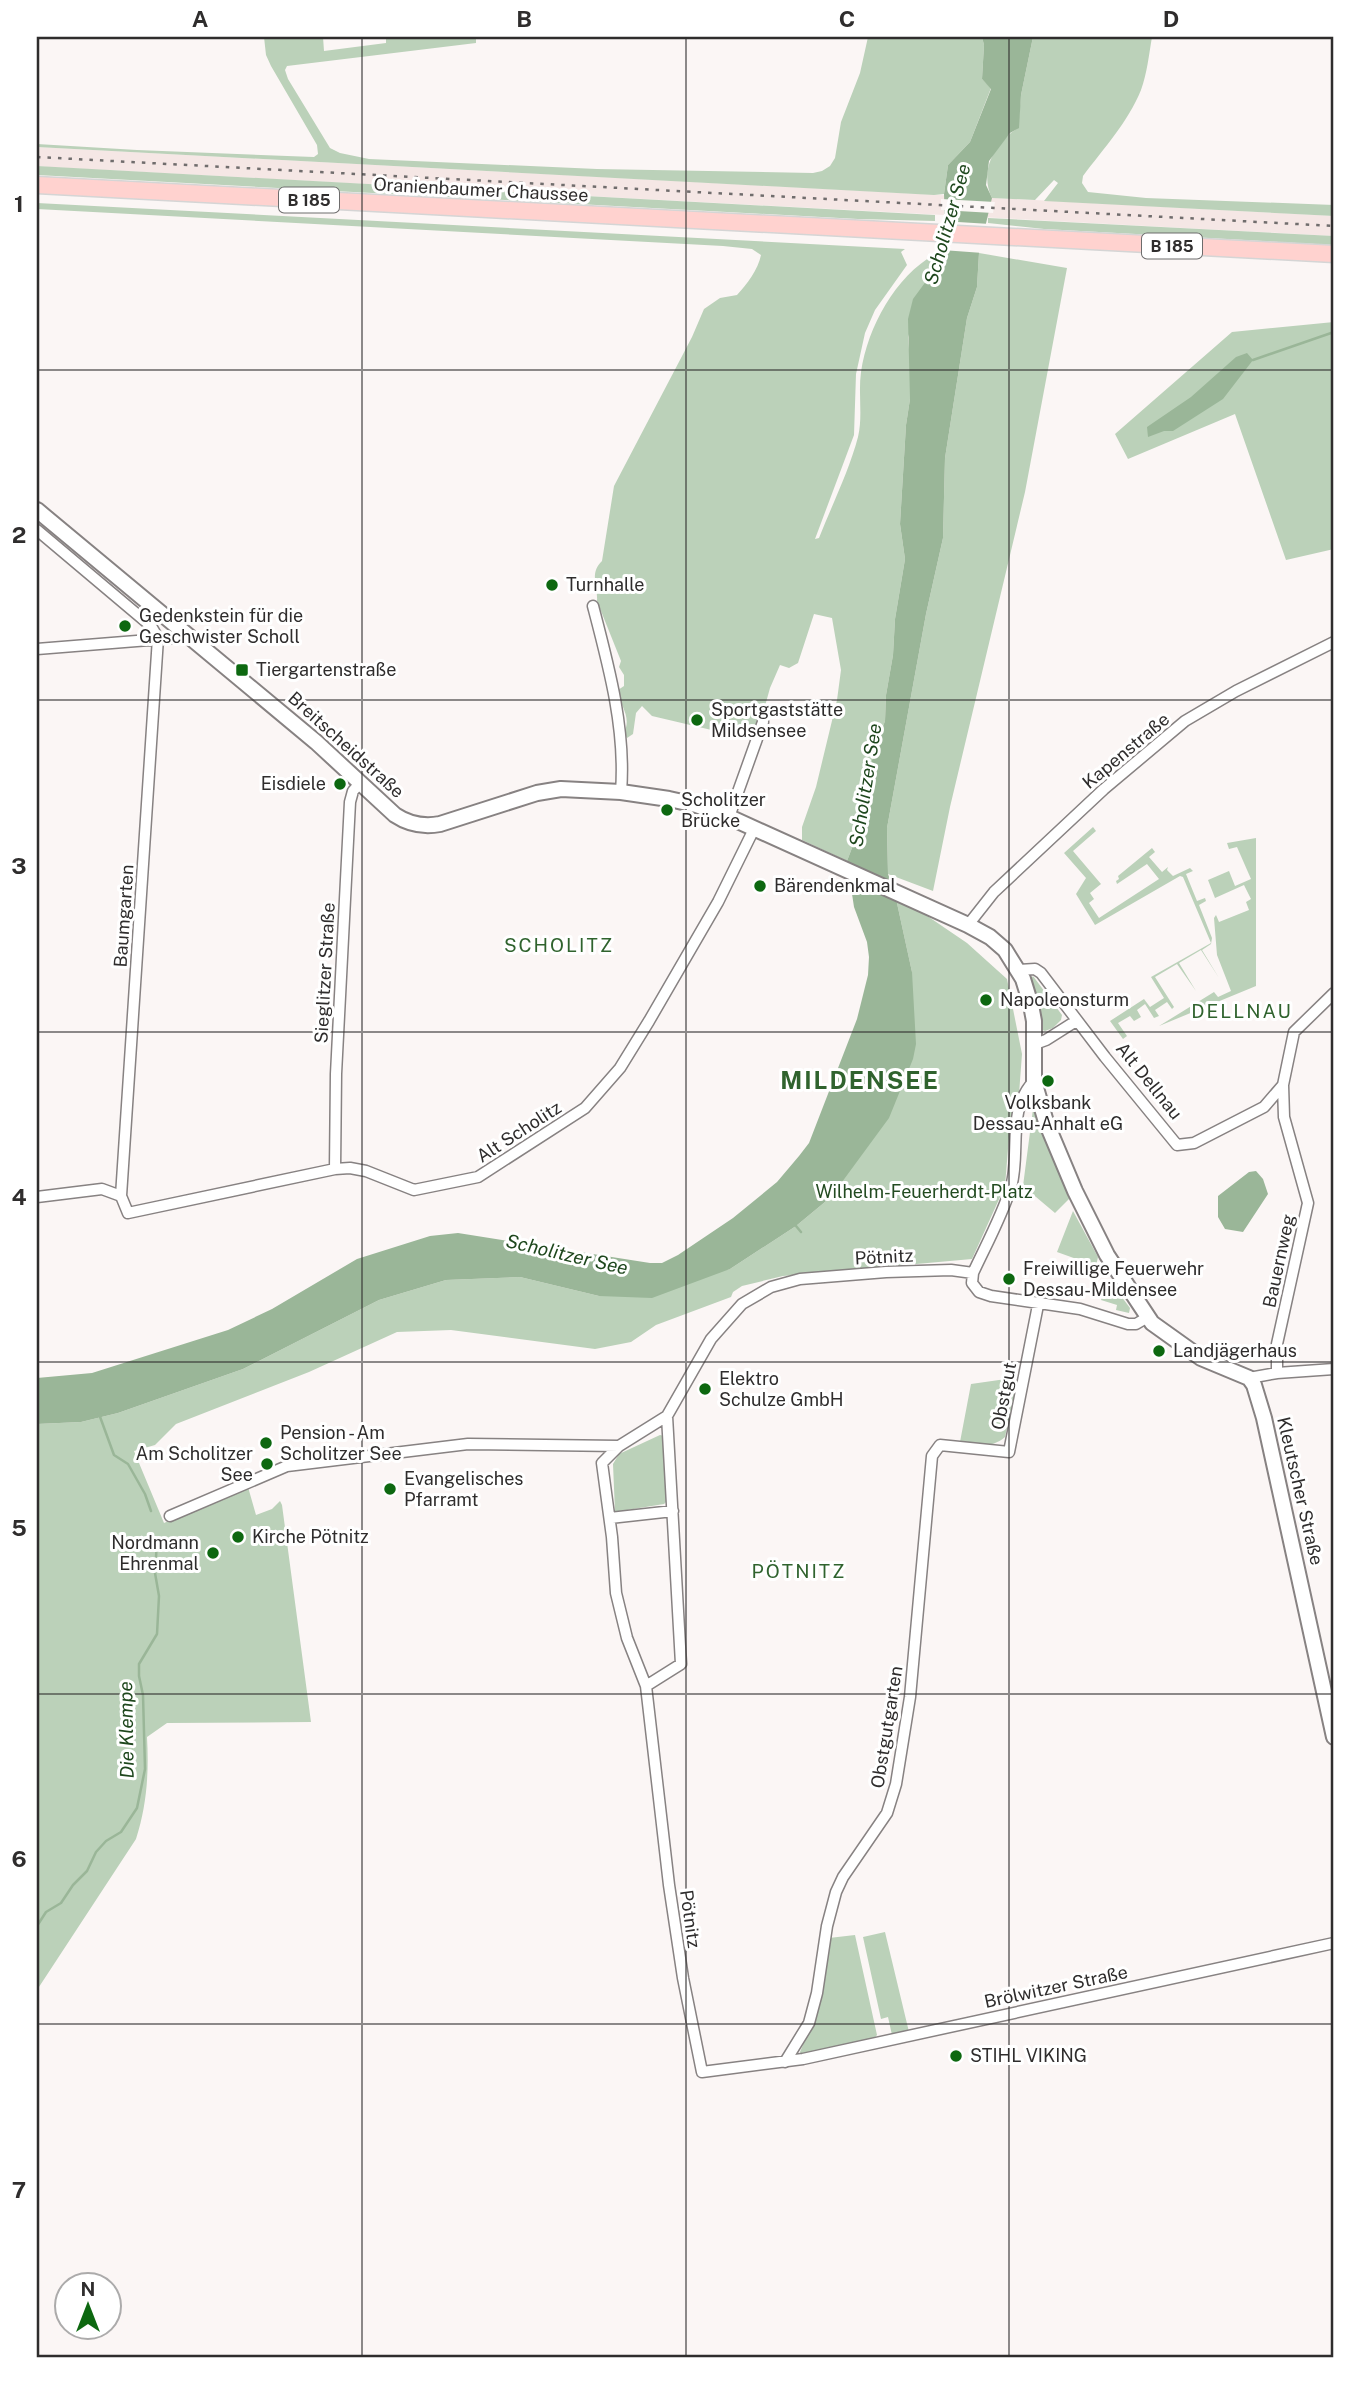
<svg xmlns="http://www.w3.org/2000/svg" width="1371" height="2394" font-family="'Public Sans',sans-serif">
<style>
.built{fill:#f5e7e5}
.green{fill:#bbd1b9}
.water{fill:#9ab698}
.pier{fill:#fbf6f5}
.lines{fill:none;stroke-linecap:round;stroke-linejoin:round}
.stream{stroke:#9ab698;stroke-width:2.5}
.street-casing{stroke:#878282;stroke-width:13}
.secondary-casing{stroke:#878282;stroke-width:18}
.primary-casing{stroke:#d5d5d5;stroke-width:19}
.street{stroke:#fff;stroke-width:10}
.secondary{stroke:#fff;stroke-width:14}
.primary{stroke:#ffd2cf;stroke-width:16}
.rail{stroke:#706d6d;stroke-width:2.5;stroke-dasharray:3.5 7;stroke-linecap:butt}
.grid{fill:none;stroke:#2f2d2d;stroke-width:2;stroke-opacity:0.55}
.poi-dot{fill:#0d6810;stroke:#fff;stroke-width:2.5}
.labels{text-anchor:middle;stroke-width:6;stroke-linejoin:round;paint-order:stroke}
.shield{fill:#fff;stroke:#6d6c6c;stroke-width:2}
.shield-label{font-size:16px;font-weight:bold;fill:#2f2d2d}
.street-label{font-size:18px;fill:#2f2d2d;stroke:#fff}
.poi-label{font-size:18px;fill:#2f2d2d;stroke:#fff;text-anchor:start}
.park-label{font-size:18px;fill:#234b21;stroke:#fff}
.water-label{font-size:19px;font-style:italic;fill:#1e471d;stroke:#fff}
.neighbourhood-label{font-size:19px;letter-spacing:2px;fill:#30632e;stroke:#fff}
.district-label{font-size:24px;font-weight:bold;letter-spacing:2px;fill:#30632e;stroke:#fff}
.neatline{fill:none;stroke:#2f2d2d;stroke-width:2.5}
.grid-label{font-size:23px;text-anchor:middle;font-weight:bold;fill:#2f2d2d}
</style>
<rect width="100%" height="100%" fill="#fbf6f5"/>
<path class="built" d="M37 147 1334 216V236L49 167 37 166Z"/>
<path class="green" d="M264 37H323L324 51 386 43V37H476V43L287 66 285 70 288 79 330 148 340 153 369 159 597 169 813 173 822 171 830 166 835 158 841 122 860 73 868 37H982L984 45 982 79 991 88 970 142 948 165 944 194 934 195 37 147V144L137 150 314 157 318 154 317 145 271 66 266 55Z
M1033 37H1152C1149 54 1147 74 1141 90 1128 122 1104 148 1083 176L1082 183 1088 192 1146 198 1334 205V216L1044 201 1058 183 1054 180 1035 200 992 198C979 172 994 143 1018 128L1021 95Z
M37 166 935 215V221L858 219 37 175Z
M37 203 905 249 901 252 907 265 875 310 865 333 856 374 854 435 815 539 819 538C832 505 849 471 858 437 863 416 858 394 861 372 868 326 896 275 937 253L946 254 929 276 908 337 911 374 910 399 906 425 900 524 905 559 895 619 893 655 886 695 885 721 874 751 855 840 847 861 802 840V827L816 787 837 700 841 670 832 618 814 614 798 663 789 668 780 665 770 688 760 724 752 727 748 735 721 727 720 732 652 716 642 706 636 713 633 734 627 738 624 733C632 716 620 707 618 690L624 686V675L619 667 621 661 597 601C598 584 589 574 602 561L614 486 692 337 704 309 720 298 737 295C747 284 758 270 761 255L752 249 723 246 37 209Z
M988 218 1334 236V245L1044 229 988 223Z
M979 253 1067 268 1025 492 950 807 933 891 888 874 887 828 926 614 943 538 945 458 967 318 977 287Z
M1334 322V549L1286 560 1235 414 1128 459 1115 434 1232 332Z
M1093 827 1096 831 1073 851 1101 884 1090 893 1094 899 1089 903 1099 918 1159 879 1147 864 1117 884 1116 881 1119 879 1118 876 1152 848 1155 852 1149 857 1162 872 1168 867 1167 870 1173 876 1190 868 1193 871 1186 874 1197 901 1205 898 1206 901 1199 905 1212 938 1211 944 1202 950 1219 978 1201 950 1179 963 1196 991 1177 964 1155 977 1174 1007 1172 1009 1167 1002 1155 1010 1159 1016 1154 1018 1145 1004 1137 1010 1141 1017 1134 1021 1130 1016 1118 1023 1127 1036 1123 1039 1110 1021 1144 999 1150 1007 1164 998 1151 977 1211 943 1183 877 1180 876 1095 925 1076 894 1086 878 1064 853Z
M1256 838V986L1159 1026 1214 992 1218 997 1231 991 1217 955 1214 918 1216 915 1219 922 1249 910 1246 902 1251 899 1244 885 1215 898 1208 880 1229 871 1235 886 1251 879 1237 847 1229 849 1227 843Z
M895 894 967 943 1007 979 1022 1054 1019 1094 1010 1124 1005 1186 972 1259 783 1276 742 1286 733 1292 731 1297 656 1325 631 1342 595 1349 451 1330 397 1332 309 1372 176 1424 155 1445 134 1451 164 1523 248 1487 256 1515 272 1509 280 1501 282 1505 311 1722 167 1723 147 1737C149 1772 147 1805 136 1839L37 1990V1424L81 1422 118 1413 243 1369 379 1300 446 1280 520 1277 599 1296 730 1269 796 1226 831 1197 912 972Z
M1033 976 1062 1015 1061 1020 1053 1028 1045 1031 1040 1029 1038 1005 1030 980Z
M1033 1109 1071 1197 1055 1213 1023 1186Z
M1073 1211 1098 1257 1096 1266 1057 1252Z
M1109 1280 1130 1308 1129 1313 1116 1310 1117 1305 1101 1300Z
M1013 1378 1017 1383 1005 1437C991 1449 976 1445 960 1442L971 1384Z
M660 1435 664 1436 667 1501 664 1504 615 1512 613 1464 619 1454Z
M885 1932 909 2032 892 2035 888 2017 881 2019 863 1937Z
M855 1935 877 2035 871 2042 802 2057 800 2052 814 2018 829 1938Z"/>
<path class="water" d="M982 37H1033L1021 95 1019 128 1010 133 989 161 986 185 992 198 979 253 977 287 967 318 945 458 943 538 926 614 887 828 888 874 895 894 912 972 916 1044 913 1059 889 1118 831 1197 796 1226 730 1269 652 1298 599 1296 520 1277 446 1280 379 1300 243 1369 118 1413 81 1422 37 1424V1378L92 1373 228 1330 272 1309 357 1259 430 1236 458 1233 650 1263H662L678 1255 733 1218 777 1182 799 1156 809 1143 857 1019 868 975 869 957 867 942 854 907 847 861 855 840 874 751 885 721 886 695 893 655 895 619 905 559 900 524 906 425 910 399 908 319 913 299 946 254 944 194 948 165 970 142 991 89 982 79 984 45Z
M1247 353 1253 360 1223 399 1173 431H1164L1148 437 1147 427 1191 397 1236 357Z
M1256 1171 1263 1179 1268 1194 1243 1232 1225 1229 1218 1217V1196L1249 1172Z"/>
<path class="pier" d="M941 199 995 202 993 213 941 210Z
M942 221 990 224 983 253 942 250Z"/>
<g class="lines">
<path class="stream" d="M1253 360 1334 332
M796 1226 801 1232
M99 1414 114 1455 128 1464 145 1494 151 1511
M37 1926 46 1912 61 1903 73 1885 87 1871 96 1852 106 1841 121 1832 137 1808 145 1769 143 1695 139 1676V1664L157 1634 159 1596 155 1573 157 1541"/>
<defs>
<path id="street" d="M37 530 151 626 158 638 121 1196
M593 606C609 667 626 730 621 792
M37 649 174 638 185 632
M729 817 763 722
M968 925 994 892 1104 789 1185 721 1236 691 1334 642
M1019 970 1035 969 1041 973 1105 1057 1177 1145 1194 1143 1264 1107 1283 1085 1294 1032 1334 993
M1035 1044 1046 1040 1076 1021
M1034 1081C1006 1110 1021 1152 1011 1187 1002 1216 986 1245 973 1273L972 1283 979 1292 991 1296 1080 1309 1128 1324H1136L1148 1317
M335 1169 336 1074 350 802 353 791 361 782
M37 1197 102 1189 121 1196 128 1213 335 1169 350 1168 366 1171 414 1190 478 1177 585 1108 620 1068 649 1021 718 902 754 829
M973 1273 951 1270 886 1272 800 1279 771 1287 742 1304 711 1339 667 1416 619 1446 602 1463 612 1537 616 1593 627 1638 646 1686 669 1885 683 1978 702 2072 803 2059 1334 1943
M1277 1373V1344L1308 1203 1284 1117 1283 1085
M1249 1378 1277 1373 1334 1369
M170 1516 287 1466 468 1444 619 1446
M610 1518 673 1511
M646 1686 681 1664 667 1416
M785 2062 809 2023 817 1993 827 1926 836 1892 843 1877 887 1813 896 1784 910 1697 932 1456 940 1445 1009 1452 1038 1305"/>
<path id="secondary" d="M37 510 316 742 395 815C410 825 424 827 440 824L537 793 561 789 621 792 669 799 696 805 729 817 968 925 990 937 1005 950 1023 979 1031 1005 1034 1021V1081L1046 1122 1075 1191 1107 1255 1152 1323 1201 1358 1249 1378 1254 1385 1264 1418 1334 1737"/>
<path id="primary" d="M37 185 1334 254"/>
</defs>
<use href="#street" class="street-casing"/>
<use href="#secondary" class="secondary-casing"/>
<use href="#primary" class="primary-casing"/>
<use href="#street" class="street"/>
<use href="#secondary" class="secondary"/>
<use href="#primary" class="primary"/>
<path class="rail" d="M37 157 1334 226"/>
</g>
<path class="grid" d="M362 37V2357M686 37V2357M1009 37V2357M37 370H1334M37 700H1334M37 1032H1334M37 1362H1334M37 1694H1334M37 2024H1334"/>
<g class="poi-dot">
<circle cx="552" cy="585" r="7"/>
<circle cx="125" cy="626" r="7"/>
<rect x="235" y="663" width="14" height="14" rx="3.5"/>
<circle cx="697" cy="720" r="7"/>
<circle cx="340" cy="784" r="7"/>
<circle cx="667" cy="810" r="7"/>
<circle cx="760" cy="886" r="7"/>
<circle cx="986" cy="1000" r="7"/>
<circle cx="1048" cy="1081" r="7"/>
<circle cx="1009" cy="1279" r="7"/>
<circle cx="1159" cy="1351" r="7"/>
<circle cx="705" cy="1389" r="7"/>
<circle cx="266" cy="1443" r="7"/>
<circle cx="267" cy="1464" r="7"/>
<circle cx="390" cy="1489" r="7"/>
<circle cx="238" cy="1537" r="7"/>
<circle cx="213" cy="1553" r="7"/>
<circle cx="956" cy="2056" r="7"/>
</g>
<g class="labels">
<g class="shield">
<rect x="279" y="187.5" width="60" height="25" rx="5"/>
<rect x="1142" y="233.5" width="60" height="25" rx="5"/>
</g>
<g class="shield-label">
<text x="309" y="206">B 185</text>
<text x="1172" y="252">B 185</text>
</g>
<g class="street-label">
<text transform="translate(481 190) rotate(3)" y="6">Oranienbaumer Chaussee</text>
<text transform="translate(346 745) rotate(42)" y="6">Breitscheidstraße</text>
<text transform="translate(1126 751) rotate(-40)" y="6">Kapenstraße</text>
<text transform="translate(124 916) rotate(-86)" y="6">Baumgarten</text>
<text transform="translate(325 973) rotate(-87)" y="6">Sieglitzer Straße</text>
<text transform="translate(1149 1081) rotate(51)" y="6">Alt Dellnau</text>
<text transform="translate(519 1132) rotate(-33)" y="6">Alt Scholitz</text>
<text transform="translate(884 1257) rotate(-3)" y="6">Pötnitz</text>
<text transform="translate(1279 1261) rotate(-78)" y="6">Bauernweg</text>
<text transform="translate(1004 1396) rotate(-79)" y="6">Obstgut</text>
<text transform="translate(1300 1491) rotate(77)" y="6">Kleutscher Straße</text>
<text transform="translate(887 1727) rotate(-81)" y="6">Obstgutgarten</text>
<text transform="translate(690 1919) rotate(82)" y="6">Pötnitz</text>
<text transform="translate(1056 1987) rotate(-12)" y="6">Brölwitzer Straße</text>
</g>
<g class="poi-label">
<text x="566" y="591">Turnhalle</text>
<text x="139" y="622">Gedenkstein für die<tspan x="139" dy="21">Geschwister Scholl</tspan></text>
<text x="256" y="676">Tiergartenstraße</text>
<text x="711" y="716">Sportgaststätte<tspan x="711" dy="21">Mildsensee</tspan></text>
<text x="326" y="790" text-anchor="end">Eisdiele</text>
<text x="681" y="806">Scholitzer<tspan x="681" dy="21">Brücke</tspan></text>
<text x="774" y="892">Bärendenkmal</text>
<text x="1000" y="1006">Napoleonsturm</text>
<text x="1048" y="1109" text-anchor="middle">Volksbank<tspan x="1048" dy="21">Dessau-Anhalt eG</tspan></text>
<text x="1023" y="1275">Freiwillige Feuerwehr<tspan x="1023" dy="21">Dessau-Mildensee</tspan></text>
<text x="1173" y="1357">Landjägerhaus</text>
<text x="719" y="1385">Elektro<tspan x="719" dy="21">Schulze GmbH</tspan></text>
<text x="280" y="1439">Pension - Am<tspan x="280" dy="21">Scholitzer See</tspan></text>
<text x="253" y="1460" text-anchor="end">Am Scholitzer<tspan x="253" dy="21">See</tspan></text>
<text x="404" y="1485">Evangelisches<tspan x="404" dy="21">Pfarramt</tspan></text>
<text x="252" y="1543">Kirche Pötnitz</text>
<text x="199" y="1549" text-anchor="end">Nordmann<tspan x="199" dy="21">Ehrenmal</tspan></text>
<text x="970" y="2062">STIHL VIKING</text>
</g>
<g class="park-label">
<text x="924" y="1198">Wilhelm-Feuerherdt-Platz</text>
</g>
<g class="water-label">
<text transform="translate(947 224) rotate(-74)" y="7">Scholitzer See</text>
<text transform="translate(865 785) rotate(-81)" y="7">Scholitzer See</text>
<text transform="translate(567 1254) rotate(13)" y="7">Scholitzer See</text>
<text transform="translate(126 1730) rotate(-91)" y="7">Die Klempe</text>
</g>
<g class="neighbourhood-label">
<text x="559" y="952">SCHOLITZ</text>
<text x="1242" y="1018">DELLNAU</text>
<text x="799" y="1578">PÖTNITZ</text>
</g>
<g class="district-label">
<text x="860" y="1089">MILDENSEE</text>
</g>
</g>
<rect width="1371" height="2394" fill="none" stroke="#ffffff" stroke-width="77"/>
<g transform="translate(88 2306)"><circle r="33" fill="#ffffff" stroke="#acabab" stroke-width="2"/>
<path d="M0-5L12 26L0 18L-12 26Z" fill="#0d6810"/>
<text y="-10" font-size="19" font-weight="bold" text-anchor="middle" fill="#2f2d2d">N</text>
</g>
<rect x="38" y="38" width="1294" height="2318" class="neatline"/>
<g class="grid-label">
<text x="200" y="27">A</text>
<text x="524" y="27">B</text>
<text x="847" y="27">C</text>
<text x="1171" y="27">D</text>
<text x="19" y="212">1</text>
<text x="19" y="543">2</text>
<text x="19" y="874">3</text>
<text x="19" y="1205">4</text>
<text x="19" y="1536">5</text>
<text x="19" y="1867">6</text>
<text x="19" y="2198">7</text>
</g>
</svg>
